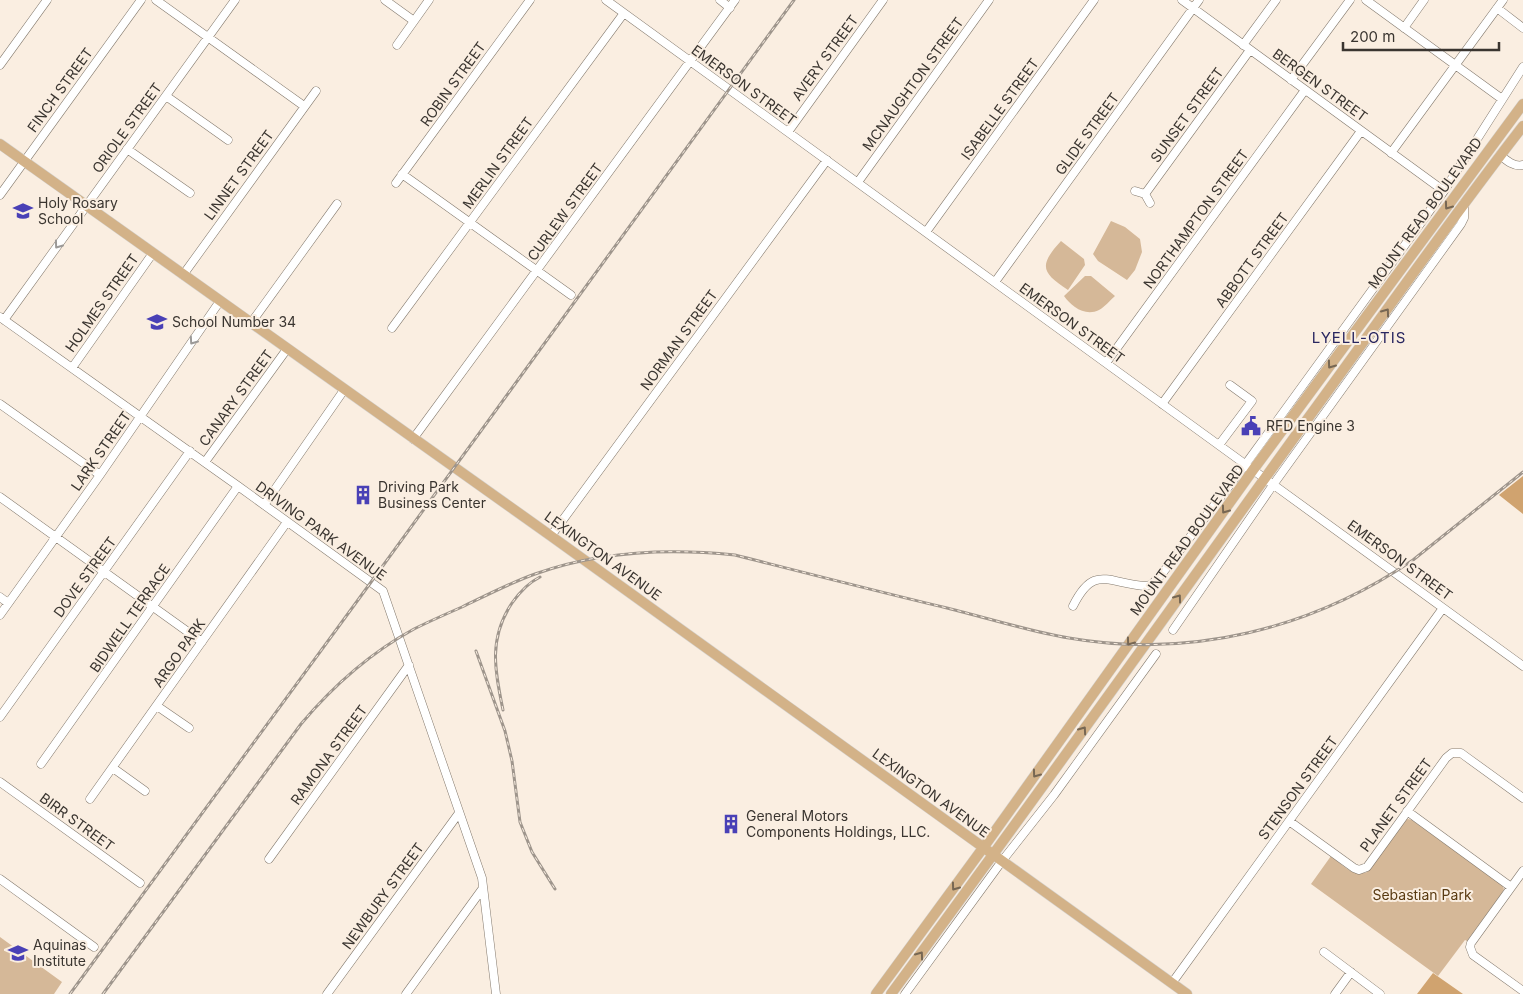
<svg xmlns="http://www.w3.org/2000/svg" width="1523" height="994" font-family="Inter,sans-serif">
<style>
.green{fill:#d5b898}
.forest{fill:#d0a36f}
.lines{fill:none;stroke-linecap:round;stroke-linejoin:round}
.minor-casing{stroke:#83796d;stroke-width:9}
.major-casing{stroke:#d4d3d1;stroke-width:11}
.minor{stroke:#fff;stroke-width:8}
.major{stroke:#d3b288;stroke-width:10}
.rail-casing{stroke:#9e958c;stroke-width:3}
.rail{stroke:#faeee1;stroke-width:1;stroke-dasharray:4;stroke-linecap:butt}
.oneway{stroke:#776753}
.oneway2{stroke:#9c9a98}
.labels{text-anchor:middle;stroke-width:4;stroke-linejoin:round;paint-order:stroke}
.street-label{font-size:14px;fill:#3a3530;stroke:#faeee1}
.poi-label{font-size:14px;fill:#3a3530;stroke:#faeee1;text-anchor:start}
.park-label{font-size:14px;fill:#593a11;stroke:#faeee1}
.neighbourhood-label{font-size:15px;letter-spacing:1px;fill:#282660;stroke:#faeee1}
</style>
<rect width="100%" height="100%" fill="#faeee1"/>
<path class="green" d="M1111 221 1125 227 1140 239 1142 252 1135 270 1127 280 1098 261 1093 254Z
M1061 241 1084 259 1085 265 1068 290C1042 273 1038 266 1061 241Z
M1085 276H1091L1115 296C1110 300 1105 307 1099 310 1085 317 1071 306 1064 296Z
M1408 819 1412 820 1502 885 1504 889 1502 893 1467 941 1465 940 1438 976 1311 884 1331 856C1342 864 1353 878 1367 872L1405 820Z
M0 937 62 982 54 994H0Z"/>
<path class="forest" d="M1523 476V514L1499 495Z
M1433 973 1463 994H1417Z"/>
<g class="lines">
<defs>
<path id="minor" d="M156 0 304 106
M385 0 414 21
M606 0 1523 666
M720 0 730 8
M1182 0 1444 191
M1366 0 1502 99
M1497 8 1523 28
M1404 28 1424 0
M397 45 429 0
M1243 45 1276 0
M0 65 47 0
M1291 80 1350 0
M166 96 228 140
M788 132 883 0
M127 149 190 193
M1391 153 1503 0
M1500 155C1507 161 1514 167 1523 165
M402 174 571 295
M858 182 989 0
M396 183 530 0
M1135 191 1145 194 1150 203
M1145 194 1250 50
M0 195 141 0
M926 232 1094 0
M183 275 316 91
M995 282 1199 0
M0 317 238 486 383 591 482 878 496 994
M4 320 235 0
M251 323 337 204
M392 328 624 13
M1106 363 1305 90
M72 368 153 253
M0 404 100 475
M1162 404 1361 131
M413 439 735 0
M1219 445 1252 401 1230 385
M205 462 287 349
M0 497 202 642
M264 505 344 390
M551 536 827 160
M0 597 8 603
M1073 606C1094 564 1107 583 1145 586L1151 585 1161 575 1245 465 1444 191 1523 67
M0 615 100 475 220 301
M1173 630 1273 485 1461 224 1464 218V203
M157 706 189 728
M0 717 190 451
M41 764 238 486
M113 768 145 791
M0 782 140 883
M90 799 287 522
M1407 811 1511 887
M1289 821 1354 868 1359 870 1367 867 1446 758 1452 753H1461L1465 756 1523 798
M269 859 409 665
M1523 871 1471 943 1470 947 1473 955 1523 991
M0 879 94 947
M1324 952 1380 994
M1172 983 1443 608
M327 994 459 813
M406 994 483 888
M905 994 1002 861 1054 795 1156 654
M1335 994 1351 972"/>
<path id="major" d="M0 144 551 536 1187 994
M876 994 983 848 1253 470 1523 104
M891 994C1032 803 1170 610 1309 417 1380 320 1449 221 1523 126"/>
</defs>
<use href="#minor" class="minor-casing"/>
<use href="#major" class="major-casing"/>
<use href="#minor" class="minor"/>
<use href="#major" class="major"/>
<defs>
<path id="rail" d="M476 651 505 731 512 761 520 822 532 852 555 889
M503 710C495 671 488 639 512 603 519 593 528 583 540 577
M70 994 366 589 794 0
M103 994 301 724C333 686 370 653 414 629 430 621 446 614 462 607 487 595 510 583 535 574 599 551 668 548 735 555 806 573 876 591 947 608 988 618 1028 631 1069 638 1190 659 1312 629 1413 560L1523 472"/>
</defs>
<use href="#rail" class="rail-casing"/>
<use href="#rail" class="rail"/>
</g>
<defs><path id="oneway-chevron" d="M-2-3.5L2.5 0L-2 3.5" fill="none" stroke-width="1.6" stroke-linecap="round" stroke-linejoin="round" transform="scale(1.25)"/></defs>
<g class="oneway">
<use href="#oneway-chevron" transform="translate(1448 206) rotate(126)"/>
<use href="#oneway-chevron" transform="translate(1386 312) rotate(-54)"/>
<use href="#oneway-chevron" transform="translate(1331 365) rotate(126)"/>
<use href="#oneway-chevron" transform="translate(1225 510) rotate(126)"/>
<use href="#oneway-chevron" transform="translate(1178 598) rotate(-54)"/>
<use href="#oneway-chevron" transform="translate(1130 642) rotate(126)"/>
<use href="#oneway-chevron" transform="translate(1083 730) rotate(-55)"/>
<use href="#oneway-chevron" transform="translate(1036 774) rotate(126)"/>
<use href="#oneway-chevron" transform="translate(955 887) rotate(126)"/>
<use href="#oneway-chevron" transform="translate(920 955) rotate(-54)"/>
</g>
<g class="oneway2">
<use href="#oneway-chevron" transform="translate(58 245) rotate(126)"/>
<use href="#oneway-chevron" transform="translate(193 341) rotate(125)"/>
</g>
<defs>
<symbol id="school-bare" viewBox="-9 -9 18 18"><path d="M0-5L7-2L0 1L-7-2ZM-4 1L0 2.5L4 1V4Q0 6-4 4Z" fill="#4940b6" stroke="#faeee1" stroke-width="2.5" paint-order="stroke"/></symbol>
<symbol id="civic-bare" viewBox="-9 -9 18 18"><path d="M-.6-6.5H3V-4.5H.6V-3L4-1V1h2V6H-6V1h2V-1L-.6-3ZM-1.2 2.5V6h2.4V2.5Z" fill="#4940b6" stroke="#faeee1" stroke-width="2.5" paint-order="stroke"/></symbol>
<symbol id="building-bare" viewBox="-9 -9 18 18"><path d="M-4-6H4V6H1V3H-1V6H-4ZM-2.5-4.3h1.7v1.8h-1.7ZM.8-4.3h1.7v1.8H.8ZM-2.5-1h1.7V.8h-1.7ZM.8-1h1.7V.8H.8Z" fill="#4940b6" stroke="#faeee1" stroke-width="2.5" paint-order="stroke"/></symbol>
</defs>
<g fill-rule="evenodd">
<use href="#school-bare" x="9" y="197" width="28" height="28"/>
<use href="#school-bare" x="143" y="308" width="28" height="28"/>
<use href="#civic-bare" x="1237" y="412" width="28" height="28"/>
<use href="#building-bare" x="349" y="481" width="28" height="28"/>
<use href="#building-bare" x="717" y="810" width="28" height="28"/>
<use href="#school-bare" x="4" y="939" width="28" height="28"/>
</g>
<g class="labels">
<g class="street-label">
<text transform="translate(825 58) rotate(-54)" y="5">AVERY STREET</text>
<text transform="translate(453 84) rotate(-54)" y="5">ROBIN STREET</text>
<text transform="translate(913 84) rotate(-54)" y="5">MCNAUGHTON STREET</text>
<text transform="translate(744 85) rotate(36)" y="5">EMERSON STREET</text>
<text transform="translate(1320 85) rotate(36)" y="5">BERGEN STREET</text>
<text transform="translate(60 90) rotate(-54)" y="5">FINCH STREET</text>
<text transform="translate(1000 109) rotate(-54)" y="5">ISABELLE STREET</text>
<text transform="translate(1187 115) rotate(-54)" y="5">SUNSET STREET</text>
<text transform="translate(127 128) rotate(-54)" y="5">ORIOLE STREET</text>
<text transform="translate(1087 134) rotate(-54)" y="5">GLIDE STREET</text>
<text transform="translate(498 163) rotate(-54)" y="5">MERLIN STREET</text>
<text transform="translate(239 175) rotate(-54)" y="5">LINNET STREET</text>
<text transform="translate(565 212) rotate(-54)" y="5">CURLEW STREET</text>
<text transform="translate(1425 213) rotate(-54)" y="5">MOUNT READ BOULEVARD</text>
<text transform="translate(1196 219) rotate(-54)" y="5">NORTHAMPTON STREET</text>
<text transform="translate(1252 260) rotate(-54)" y="5">ABBOTT STREET</text>
<text transform="translate(102 303) rotate(-55)" y="5">HOLMES STREET</text>
<text transform="translate(1072 323) rotate(36)" y="5">EMERSON STREET</text>
<text transform="translate(679 340) rotate(-54)" y="5">NORMAN STREET</text>
<text transform="translate(236 398) rotate(-54)" y="5">CANARY STREET</text>
<text transform="translate(101 451) rotate(-55)" y="5">LARK STREET</text>
<text transform="translate(321 531) rotate(36)" y="5">DRIVING PARK AVENUE</text>
<text transform="translate(1187 540) rotate(-54)" y="5">MOUNT READ BOULEVARD</text>
<text transform="translate(603 556) rotate(36)" y="5">LEXINGTON AVENUE</text>
<text transform="translate(1400 560) rotate(36)" y="5">EMERSON STREET</text>
<text transform="translate(85 577) rotate(-54)" y="5">DOVE STREET</text>
<text transform="translate(130 618) rotate(-55)" y="5">BIDWELL TERRACE</text>
<text transform="translate(179 653) rotate(-55)" y="5">ARGO PARK</text>
<text transform="translate(329 755) rotate(-54)" y="5">RAMONA STREET</text>
<text transform="translate(1298 788) rotate(-54)" y="5">STENSON STREET</text>
<text transform="translate(931 793) rotate(36)" y="5">LEXINGTON AVENUE</text>
<text transform="translate(1396 805) rotate(-54)" y="5">PLANET STREET</text>
<text transform="translate(77 822) rotate(36)" y="5">BIRR STREET</text>
<text transform="translate(383 896) rotate(-54)" y="5">NEWBURY STREET</text>
</g>
<g class="poi-label">
<text x="38" y="208">Holy Rosary<tspan x="38" dy="16">School</tspan></text>
<text x="172" y="327">School Number 34</text>
<text x="1266" y="431">RFD Engine 3</text>
<text x="378" y="492">Driving Park<tspan x="378" dy="16">Business Center</tspan></text>
<text x="746" y="821">General Motors<tspan x="746" dy="16">Components Holdings, LLC.</tspan></text>
<text x="33" y="950">Aquinas<tspan x="33" dy="16">Institute</tspan></text>
</g>
<g class="park-label">
<text x="1422" y="900">Sebastian Park</text>
</g>
<g class="neighbourhood-label">
<text x="1359" y="343">LYELL-OTIS</text>
</g>
</g>
<path d="M1343 42v8h156v-8" fill="none" stroke="#3a3530" stroke-width="2.5"/>
<text x="1350" y="42" font-size="15" fill="#3a3530" stroke="#faeee1" stroke-width="4" paint-order="stroke">200 m</text>
</svg>
